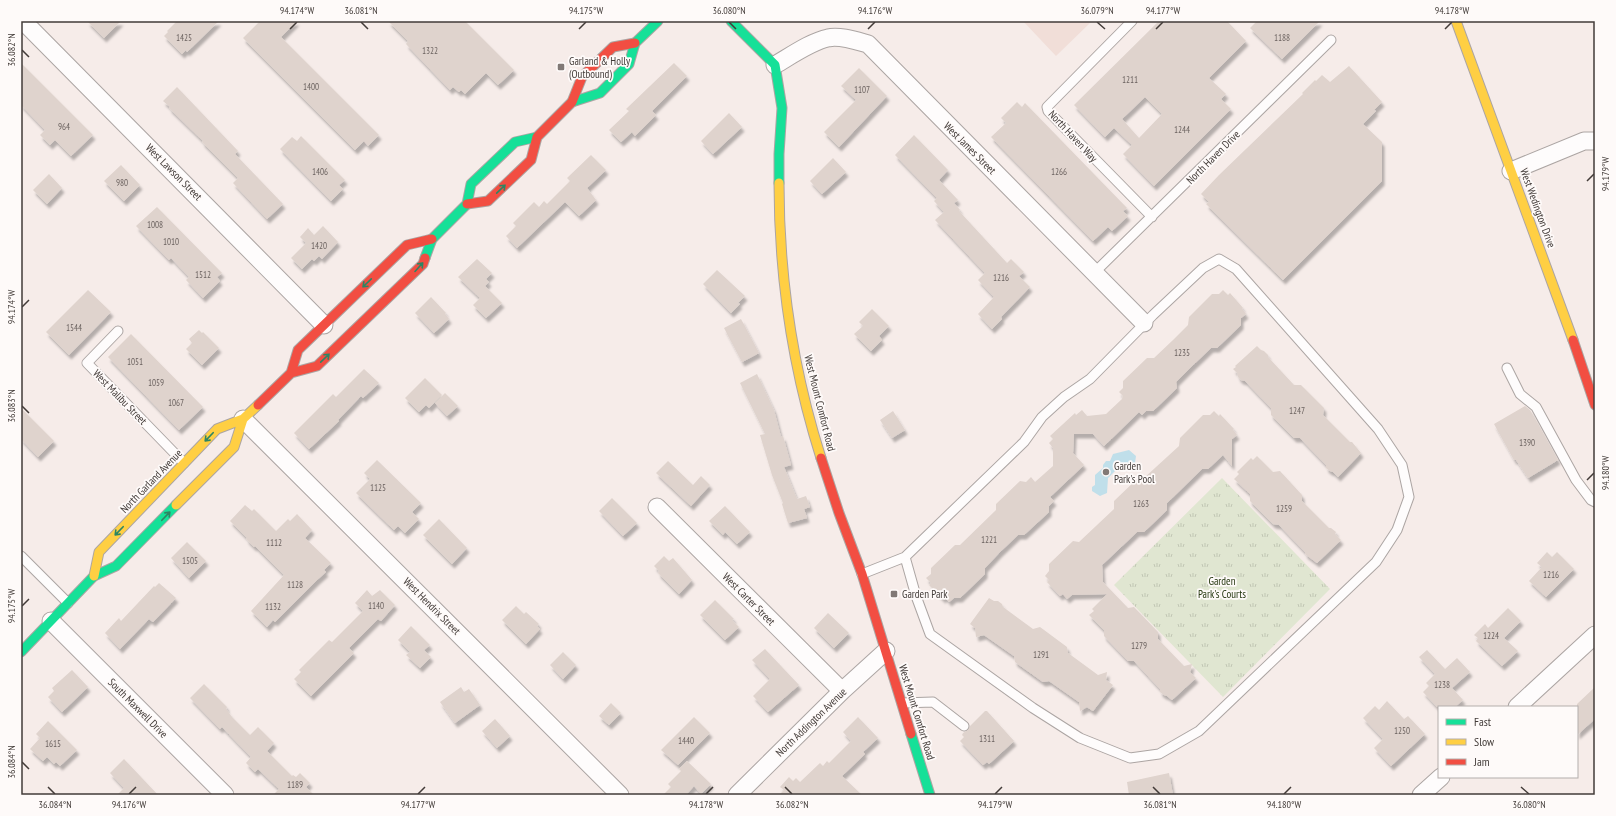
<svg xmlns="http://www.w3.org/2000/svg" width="1616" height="816" font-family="'PT Sans Narrow',sans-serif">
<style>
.built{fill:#f1ded8}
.park{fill:url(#park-tufts)}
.water{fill:#c0dfea}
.building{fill:#dfd3cd;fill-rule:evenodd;filter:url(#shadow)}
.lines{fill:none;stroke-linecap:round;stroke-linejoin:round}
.lane-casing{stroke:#aca5a3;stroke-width:11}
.street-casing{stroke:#aca5a3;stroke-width:19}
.fast-casing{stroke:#aca5a3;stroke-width:11}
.slow-casing{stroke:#aca5a3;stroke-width:11}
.jam-casing{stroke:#aca5a3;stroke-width:11}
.lane{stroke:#fefcfc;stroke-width:9}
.street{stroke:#fefcfc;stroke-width:17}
.fast{stroke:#16e098;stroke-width:9}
.slow{stroke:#ffcf43;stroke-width:9}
.jam{stroke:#f24e42;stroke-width:9}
.oneway{stroke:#2e8563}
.ticks{fill:none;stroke:#423b38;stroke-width:1.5}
.poi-dot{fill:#817976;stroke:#fefaf9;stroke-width:1.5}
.labels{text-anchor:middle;stroke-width:3.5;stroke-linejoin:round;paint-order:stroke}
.number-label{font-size:9px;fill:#6b625f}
.poi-label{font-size:11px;fill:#423b38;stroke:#fefaf9;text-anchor:start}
.street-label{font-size:11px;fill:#423b38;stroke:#fefaf9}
.park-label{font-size:11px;fill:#1d3007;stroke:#fefaf9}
.neatline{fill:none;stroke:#423b38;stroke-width:1.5}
.ticks-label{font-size:10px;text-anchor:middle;fill:#423b38}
</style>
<defs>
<pattern id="park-tufts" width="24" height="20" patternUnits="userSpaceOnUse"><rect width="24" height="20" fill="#e0e6d1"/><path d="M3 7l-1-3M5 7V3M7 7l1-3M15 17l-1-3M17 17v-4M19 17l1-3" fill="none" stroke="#c1c6b4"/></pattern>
<filter id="shadow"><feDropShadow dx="2.5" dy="4.5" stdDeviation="1" flood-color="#0004"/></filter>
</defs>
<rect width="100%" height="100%" fill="#f6ece9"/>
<path class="built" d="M1023 21H1092L1056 56Z"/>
<path class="park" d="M1222 478 1330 589 1223 697 1114 585Z"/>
<path class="water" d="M1129 450 1136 456 1135 463 1132 467 1118 468 1108 478 1107 493 1100 496 1092 491V487L1095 485V475L1103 468V465L1106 461H1110L1113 454Z"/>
<path class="building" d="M87 21H121L104 38Z
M177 21H219L187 52 186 50 182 54 164 36 168 32 167 31Z
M260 21H297L281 37 379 135 368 146 364 141 355 150 243 38Z
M388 21H465L514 70 498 85 486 73 465 94 461 90 459 92 453 87 450 90 406 44 408 41Z
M1159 21H1227L1246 41 1209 78 1226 94 1221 99 1231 109 1154 186 1123 154 1132 145 1114 128 1105 137 1074 105ZM1145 97 1162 114 1139 138 1122 119Z
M1257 21H1320L1282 59 1250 28Z
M21 63 93 135 71 156 55 140 50 145 40 135 45 130 21 105Z
M674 63 687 76 652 111 656 115 635 136 632 132 621 142 609 130 629 111 626 109Z
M1349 66 1382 102 1374 110 1376 111 1363 124 1382 142V181L1283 280 1206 204 1209 202 1201 194 1219 175 1303 94 1302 93 1315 80 1316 81 1322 75 1330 82Z
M859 68 887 96 839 147 824 132 856 100 841 86Z
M177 87 238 151 235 154 283 204 267 219 233 183 238 178 202 142 203 141 169 108 170 107 163 101Z
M1017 102 1022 107 1025 103 1127 208 1123 211 1128 216 1112 231 1108 227 1093 241 991 137 1006 123 1001 118Z
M729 113 742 127 713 154 701 141Z
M914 135 948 170 939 180 958 200 954 203 960 210 959 211 1007 263 1011 259 1024 272 1019 276 1030 287 1001 317 1002 319 992 329 978 314 994 297 978 280 985 273 935 220 944 212 934 201 937 198 895 155Z
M301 136 345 180 339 185 343 189 331 201 280 149 292 137 297 141Z
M591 155 606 170 587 188 596 200 579 216 565 202 517 248 506 236 516 226 513 223 534 202 539 207 544 201 547 204 570 181 567 178Z
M833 158 846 172 822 194 810 181Z
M121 165 140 185 124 201 104 181Z
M49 174 62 188 47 204 33 190Z
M157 207 222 273 217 277 220 281 203 298 186 280 189 277 171 258 169 260 136 226Z
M323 226 338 242 322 259 319 256 314 261 312 259 302 269 291 258 306 243 300 237 308 228 314 235Z
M477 259 492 273 486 279 489 282 485 286 502 303 486 318 473 305 480 298 458 277Z
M717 270 745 296 738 303 740 304 731 313 703 284Z
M88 290 111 312 69 355 46 332Z
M1223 290 1228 295 1230 293 1243 308 1242 309 1246 314 1241 318V325L1217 348H1211L1192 366 1176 382 1177 388 1153 411H1146L1142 415 1139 412 1104 446 1093 434H1074L1073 453 1084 465 1050 497 1054 501 1049 506V512L1024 535H1018L1000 552 985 568V574L960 598H954L949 602 945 597 943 599 929 585 931 583 926 578 931 574V568L955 545H960L996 510V504L1020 481 1026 482 1031 477 1035 482 1053 466V448L1049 443 1053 439 1050 436 1075 413 1076 415 1082 410 1087 416 1106 414 1122 399 1123 396 1119 392 1123 388V381L1147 358H1154L1173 340 1188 325 1189 317 1212 294H1219Z
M431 297 446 313 445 314 449 319 434 333 415 313Z
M872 309 889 326 879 336 882 340 871 351 854 334 863 326 859 322Z
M741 319 759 353 742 362 724 328Z
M199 330 202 333 203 332 219 348 202 365 186 349 192 343 189 339Z
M131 334 203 407 179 430 108 357Z
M1257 346 1261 350 1264 351 1268 355V357L1294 385H1301L1324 408 1323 415 1350 442H1352L1361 453 1338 477 1333 472 1330 471 1326 468V465L1300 438H1294L1271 415V408L1245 381 1241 380 1238 377 1237 373 1233 369 1236 367 1235 366Z
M364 369 379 383 363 398 361 396 338 420 339 421 309 449 294 433 333 394 336 397Z
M757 374 774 410 781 437 783 436 791 465 784 467 797 499 806 496 810 507 804 509 807 518 788 523 782 504 783 503 772 475 760 435 765 434 740 383Z
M425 378 442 395 429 408 426 405 419 412 405 398Z
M445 393 458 406 447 416 435 403Z
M1525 406 1530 410 1537 422 1558 460 1528 478 1516 460H1514L1494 424Z
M21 408 54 441 38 457 21 439Z
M893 411 905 430 892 438 880 420Z
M1214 411 1219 416 1220 414 1234 429 1233 430 1237 435 1232 439V466L1223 455 1208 469H1202L1167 503V510L1144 532H1137L1102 565 1103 582 1128 608 1134 607 1158 632V639L1184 666 1192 664 1190 672 1196 678 1172 700 1167 696 1164 695 1160 692V689L1134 661H1128L1104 636V630L1089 615 1094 611 1092 609 1107 594 1072 595 1067 599 1063 594 1060 596 1047 582 1049 580 1045 576 1049 571V564L1073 541 1079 542 1114 509V501L1138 478H1144L1179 446 1180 438 1203 415H1210Z
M1257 456 1273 472 1280 471 1302 495V501L1329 528H1331L1336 532 1335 534 1341 540 1317 563 1305 554V552L1279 525 1273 524 1250 501V494L1234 479 1239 474 1237 472 1251 458 1253 460Z
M377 460 421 503 412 512 419 519 405 533 398 526 394 530 356 493 370 479 364 473Z
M668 461 693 485 701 476 710 485 691 506 656 473Z
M612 498 637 523 623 536 599 511Z
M245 505 252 511 254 509 276 531 288 519 290 521 297 514 312 530 305 538 331 563 324 570 326 572 317 580 275 622 273 620 267 627 251 611 284 575 255 546 254 547 246 539 247 538 230 521Z
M725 506 750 532 737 544 725 532 723 535 709 521Z
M439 519 467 548 452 564 423 535Z
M187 542 206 561 189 578 171 558Z
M1547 552 1552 557 1557 552 1574 569 1546 597 1529 581 1542 567 1537 563Z
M664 556 669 561 673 558 692 580 679 594 658 573 659 571 654 566Z
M159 583 176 598 153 622 149 619 120 649 105 633 119 618 121 621 154 586 155 587Z
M367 590 372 596 380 590 395 605 381 621 378 619 349 648 354 653 311 696 294 679 301 672 299 670 329 640 332 642 363 611 355 603Z
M989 598 994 601H998L1002 604 1003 607 1033 629 1040 627 1067 647 1068 653 1098 675 1107 672 1106 680 1113 685 1093 711 1087 707 1080 711 1079 702 1049 681 1043 682 1015 662 1014 656 984 635 976 637 975 628 970 624Z
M715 600 734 619 732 620 739 627 725 640 700 615Z
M516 606 524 614 526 612 539 624 537 626 540 629 526 644 502 620Z
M1508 608 1521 621 1504 638 1518 651 1502 666 1476 641 1478 638 1474 635 1485 624 1488 628Z
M828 613 849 633 834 648 814 628Z
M411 626 430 645 424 650 431 657 420 668 406 655 410 652 398 640Z
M765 649 799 685 768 712 753 696 770 679 752 660Z
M1427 650 1445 669 1457 658 1470 672 1452 688 1463 700 1455 707H1437L1423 692 1429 686 1426 683 1435 674 1419 657Z
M563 652 576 665 563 679 550 665Z
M72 670 88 687 62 712 48 697 54 691 52 688Z
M204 684 227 707 226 709 232 717 250 735 258 727 274 743 267 751 292 776 293 775 296 777 300 773 310 783 306 787 314 795H273L279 789 258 769 255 772 246 763 251 757 222 727 220 729 190 698Z
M461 687 464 692 469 689 480 705 455 723 440 702Z
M1595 687V719L1577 735V704Z
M1387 701 1404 719 1408 716 1425 734 1391 766 1374 748 1383 739 1363 718 1375 706 1379 710Z
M611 703 621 713 609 725 599 716Z
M985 711H987L1014 741 989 764 987 762 983 765 960 741 964 737 962 735 963 733 968 730 970 726Z
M694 717 710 733 678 765 661 750Z
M858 717 878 738 863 752 865 754 842 776 862 795H779L784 790 780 787 789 777 793 781 796 778 800 782 820 763 823 766 827 761 829 763 851 741 843 732Z
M495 719 510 736 497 748 482 731Z
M48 721 77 750 60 766 56 762 54 764 47 757 43 761 30 749 40 738 36 734Z
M124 759 158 795H117L124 788 110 773Z
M687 761 711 784 701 794 694 786 686 795H663L671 787 668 784 681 771 679 769Z
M1169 773 1173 795H1129L1127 782Z"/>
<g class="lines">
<defs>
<path id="lane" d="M1132 21 1047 107 1048 111 1152 217
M1094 273 1331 40
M118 331 87 363 184 463
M1507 368 1520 394 1536 407 1576 480 1591 500 1595 502
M21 556 68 603
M862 574 905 557 1024 442 1042 417 1064 397 1090 379 1153 315 1203 268 1219 259 1236 269 1378 429 1402 465 1409 497 1397 530 1376 562 1199 731 1159 754 1130 758 1080 738 1033 708 930 634 916 596 905 557
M902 703 933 702 964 726"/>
<path id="street" d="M23 21 324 325
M775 65C789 57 812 41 828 38 839 35 857 41 868 44L1144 323
M1511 171 1584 141H1595
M243 419 620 795
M657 507 842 691
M51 621 225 795
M1517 707 1595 635
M737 795 842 691 886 651
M1421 795 1441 777"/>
<path id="fast" d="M731 21 775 65 782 108 779 154V183
M572 102 600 93 629 64 635 43 658 21
M425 258 432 239 467 204 471 184 515 142 537 137
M21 652 94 576 116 566 176 505
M911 734 930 795"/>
<path id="slow" d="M1456 21 1573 340
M779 183C779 276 793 370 821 458
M176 505 234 447 243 419
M94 576 99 552 217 429 243 419 258 405"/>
<path id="jam" d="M467 204 488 201 531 160 537 137 572 102 582 77 613 47 635 43
M1573 340 1595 405
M291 373 317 366 423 264 425 258
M258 405 291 373 298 350 407 245 432 239
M821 458 839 513 862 574 911 734"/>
</defs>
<use href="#lane" class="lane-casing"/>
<use href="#street" class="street-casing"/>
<use href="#fast" class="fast-casing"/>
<use href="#slow" class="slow-casing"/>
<use href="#jam" class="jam-casing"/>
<use href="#lane" class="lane"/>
<use href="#street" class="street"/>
<use href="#fast" class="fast"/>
<use href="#slow" class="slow"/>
<use href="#jam" class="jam"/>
</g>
<defs><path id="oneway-shaft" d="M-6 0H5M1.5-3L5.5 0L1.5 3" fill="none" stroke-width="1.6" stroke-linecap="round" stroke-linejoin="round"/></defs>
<g class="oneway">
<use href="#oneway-shaft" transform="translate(501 189) rotate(-44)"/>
<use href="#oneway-shaft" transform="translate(419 267) rotate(-48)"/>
<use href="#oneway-shaft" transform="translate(367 283) rotate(136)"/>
<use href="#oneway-shaft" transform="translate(325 358) rotate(-44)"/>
<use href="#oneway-shaft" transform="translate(209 437) rotate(134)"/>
<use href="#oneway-shaft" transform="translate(166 516) rotate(-46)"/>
<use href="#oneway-shaft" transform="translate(119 531) rotate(134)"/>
</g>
<path class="ticks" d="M361 22 368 29M729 22 736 29M1097 22 1105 29M290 29 297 22M579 29 586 22M868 29 875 22M1156 29 1163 22M1445 29 1452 22M22 50 29 57M1587 181 1594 174M22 307 29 300M22 406 29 413M1587 480 1594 473M22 606 29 599M22 762 29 769M48 787 55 794M785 787 792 794M1153 787 1160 794M1521 787 1529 794M129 794 136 787M418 794 425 787M706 794 713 787M995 794 1002 787M1284 794 1291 787"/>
<g class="poi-dot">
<rect x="557" y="63" width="8" height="8" rx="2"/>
<circle cx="1106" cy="472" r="4"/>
<rect x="890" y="590" width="8" height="8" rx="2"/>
</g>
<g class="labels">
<g class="number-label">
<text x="184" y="41">1425</text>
<text x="1282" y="41">1188</text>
<text x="430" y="54">1322</text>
<text x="1130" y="83">1211</text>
<text x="311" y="90">1400</text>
<text x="862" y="93">1107</text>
<text x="64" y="130">964</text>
<text x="1182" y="133">1244</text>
<text x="320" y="175">1406</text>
<text x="1059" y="175">1266</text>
<text x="122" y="186">980</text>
<text x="155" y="228">1008</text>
<text x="171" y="245">1010</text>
<text x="319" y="249">1420</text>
<text x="203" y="278">1512</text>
<text x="1001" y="281">1216</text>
<text x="74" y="331">1544</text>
<text x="1182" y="356">1235</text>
<text x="135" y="365">1051</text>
<text x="156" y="386">1059</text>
<text x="176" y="406">1067</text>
<text x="1297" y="414">1247</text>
<text x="1527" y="446">1390</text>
<text x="378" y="491">1125</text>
<text x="1141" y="507">1263</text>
<text x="1284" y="512">1259</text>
<text x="989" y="543">1221</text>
<text x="274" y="546">1112</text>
<text x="190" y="564">1505</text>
<text x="1551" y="578">1216</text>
<text x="295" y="588">1128</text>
<text x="376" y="609">1140</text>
<text x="273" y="610">1132</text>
<text x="1491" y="639">1224</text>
<text x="1139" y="649">1279</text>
<text x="1041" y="658">1291</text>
<text x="1442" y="688">1238</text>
<text x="1402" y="734">1250</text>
<text x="987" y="742">1311</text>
<text x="686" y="744">1440</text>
<text x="53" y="747">1615</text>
<text x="295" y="788">1189</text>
</g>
<g class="poi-label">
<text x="569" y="65">Garland &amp; Holly<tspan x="569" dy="13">(Outbound)</tspan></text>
<text x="1114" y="470">Garden<tspan x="1114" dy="13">Park's Pool</tspan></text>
<text x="902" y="598">Garden Park</text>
</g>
<g class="street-label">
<text transform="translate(1073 136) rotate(47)" y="4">North Haven Way</text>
<text transform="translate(970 148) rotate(45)" y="4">West James Street</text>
<text transform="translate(1213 157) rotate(-45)" y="4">North Haven Drive</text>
<text transform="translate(174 172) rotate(45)" y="4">West Lawson Street</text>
<text transform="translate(1538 208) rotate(70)" y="4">West Wedington Drive</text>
<text transform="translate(120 397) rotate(46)" y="4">West Malibu Street</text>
<text transform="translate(820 403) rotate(76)" y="4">West Mount Comfort Road</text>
<text transform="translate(151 481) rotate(-46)" y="4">North Garland Avenue</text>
<text transform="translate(749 599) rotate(45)" y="4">West Carter Street</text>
<text transform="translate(432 606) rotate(45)" y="4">West Hendrix Street</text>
<text transform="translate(138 708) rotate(45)" y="4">South Maxwell Drive</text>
<text transform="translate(917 712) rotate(73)" y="4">West Mount Comfort Road</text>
<text transform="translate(811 722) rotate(-44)" y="4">North Addington Avenue</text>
</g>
<g class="park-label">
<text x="1222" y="585">Garden<tspan x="1222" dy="13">Park's Courts</tspan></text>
</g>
</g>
<rect width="1616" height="816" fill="none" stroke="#fefaf9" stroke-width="44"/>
<rect x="1438" y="706" width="140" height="72" fill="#fefaf9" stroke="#b3aeac"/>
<rect x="1446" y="719" width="20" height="6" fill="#16e098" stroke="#b3aeac"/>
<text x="1474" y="726" font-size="12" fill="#423b38">Fast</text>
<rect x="1446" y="739" width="20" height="6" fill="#ffcf43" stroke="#b3aeac"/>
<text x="1474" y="746" font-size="12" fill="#423b38">Slow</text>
<rect x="1446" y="759" width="20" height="6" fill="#f24e42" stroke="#b3aeac"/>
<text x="1474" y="766" font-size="12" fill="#423b38">Jam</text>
<rect x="22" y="22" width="1572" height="772" class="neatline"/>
<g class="ticks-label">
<text x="297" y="14">94.174°W</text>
<text x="361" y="14">36.081°N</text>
<text x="586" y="14">94.175°W</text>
<text x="729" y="14">36.080°N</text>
<text x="875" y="14">94.176°W</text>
<text x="1097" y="14">36.079°N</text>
<text x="1163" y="14">94.177°W</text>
<text x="1452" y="14">94.178°W</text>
<text transform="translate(11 50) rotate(-90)" y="4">36.082°N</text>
<text transform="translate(1605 174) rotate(-90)" y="4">94.179°W</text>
<text transform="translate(11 307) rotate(-90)" y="4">94.174°W</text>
<text transform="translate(11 406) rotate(-90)" y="4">36.083°N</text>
<text transform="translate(1605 473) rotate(-90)" y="4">94.180°W</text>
<text transform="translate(11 606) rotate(-90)" y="4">94.175°W</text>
<text transform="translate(11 762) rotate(-90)" y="4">36.084°N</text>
<text x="55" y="808">36.084°N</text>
<text x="129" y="808">94.176°W</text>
<text x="418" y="808">94.177°W</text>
<text x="706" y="808">94.178°W</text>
<text x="792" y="808">36.082°N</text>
<text x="995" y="808">94.179°W</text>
<text x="1160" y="808">36.081°N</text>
<text x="1284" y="808">94.180°W</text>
<text x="1529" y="808">36.080°N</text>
</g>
</svg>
